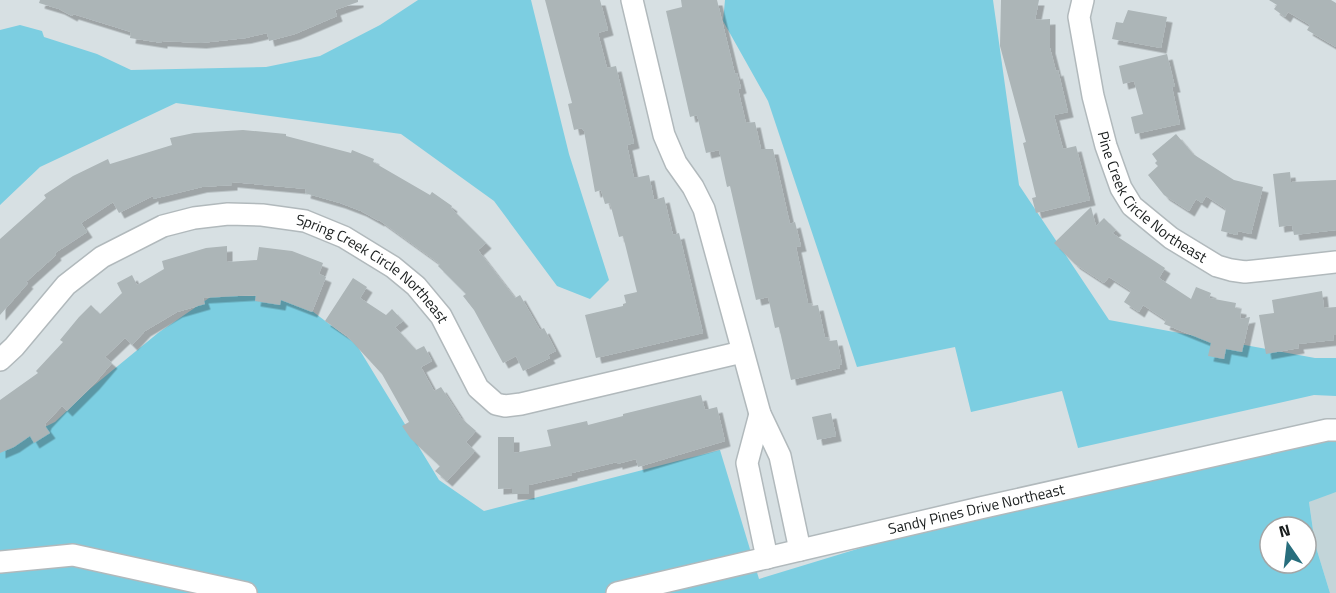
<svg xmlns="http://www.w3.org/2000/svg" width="1336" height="593" font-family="'Titillium Web',sans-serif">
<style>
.built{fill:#c3d5d9}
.green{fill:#7ccee1;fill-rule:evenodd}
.building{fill:#acb5b7;filter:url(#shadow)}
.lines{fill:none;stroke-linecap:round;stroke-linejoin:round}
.street-casing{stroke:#b1b9bc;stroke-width:24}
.street{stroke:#fff;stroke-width:21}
.labels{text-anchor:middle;stroke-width:4.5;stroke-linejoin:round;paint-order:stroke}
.street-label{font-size:15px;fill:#191d1d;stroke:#fff}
</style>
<defs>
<filter id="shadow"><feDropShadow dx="5.5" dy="5.5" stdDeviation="0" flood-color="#0004"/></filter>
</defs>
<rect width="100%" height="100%" fill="#d7e0e3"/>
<path class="built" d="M1332 492H1336V593H1330L1315 544 1309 502Z"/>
<path class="green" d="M418 0H531L569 154 609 280 590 299 557 286 494 201 401 134 176 103 40 167 0 205V30L20 25 42 31 44 37 97 54 131 70 266 67 320 56 380 25Z
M725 0H993L1019 185 1109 320 1315 358H1336V396L1314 395 1078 448 1062 391 971 412 955 347 857 367 768 101 723 21Z
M212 296H292L356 344 439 480 484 511 720 450 759 579 890 539 1336 432V492L1309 502 1315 544 1330 593H0V449L55 422 91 388 158 333ZM1270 527H1306V563H1270Z"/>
<path class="building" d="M40 0H358V2L335 10 337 16 295 34 269 41 267 33 246 38 201 43 162 41V43L130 38 131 32 73 14 72 16 59 9 39 3Z
M545 0H600L608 30 598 33 607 68 616 66 634 143 627 145 634 178 649 175 654 200 664 197 673 235 679 233 703 333 596 358 585 315 623 306V304L626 303 624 295 637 292 623 236 619 237 610 203 605 204 601 190 595 192 584 131 582 128 574 130 568 104 572 103Z
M681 0H717L735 74 737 73 741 88 738 89 746 123 755 122 761 149H773L790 224 795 222 801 246 796 247 808 303H811L812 306 818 305 825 338 828 337 829 341 837 340 842 364 839 365 840 368 791 380 779 327 775 328 768 297 756 300 730 186 727 187 719 150 706 153 697 115 690 117 666 11 682 7Z
M1001 0H1039L1035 20 1050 19V48L1056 71 1058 70 1068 112 1054 115 1063 149 1076 146 1090 200 1036 213 1032 198 1036 197 1023 143 1026 142 1000 46Z
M1269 0H1331L1336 3V47L1307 30 1310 25 1288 12 1285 17 1274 9 1277 5Z
M1128 10 1167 17 1161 48 1112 39 1116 22 1123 23Z
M1167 54 1175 87H1172L1180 124 1135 134 1131 117 1143 114 1134 81 1123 84 1119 66Z
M243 130 286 134V136L351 153 352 150 374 159 373 162 430 195 432 192 452 206 451 208 486 243 478 250 515 298 520 295 540 330 544 328 556 351 548 355 550 358 523 371 516 356 503 363 474 310 463 296 466 294 438 266 440 264 379 220V221L361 211 340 203 305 193 306 189 232 182V185L202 187 153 199V196L119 213 113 202 81 223 87 232 55 253 56 255 26 282 28 283 0 315V239L46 198 44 195 73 176 108 159 110 164 172 145 170 138 194 133Z
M1176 134 1193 154 1234 180 1263 187 1251 234 1238 231 1237 235 1221 231 1226 209 1206 196 1202 203 1196 199 1189 211 1164 195 1148 175 1158 166 1155 163 1157 161 1152 154Z
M1290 172 1291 182 1336 180V230L1294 235 1292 225 1279 227 1273 174Z
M1091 207 1096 226 1104 218 1116 230 1112 233 1165 268 1159 278 1191 299 1196 287 1211 293 1209 298 1236 303 1235 308 1241 309 1240 319 1250 317 1242 352 1226 349 1224 359 1208 356 1211 343 1164 324 1166 320 1143 305 1139 312 1124 302 1131 291 1109 277 1104 283 1075 264 1054 243Z
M227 246V262L257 260 259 247 292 251 323 263 319 274 326 277 312 312 281 300 280 305 255 301 256 295 203 298 205 304 177 312 145 331 132 345 125 338 105 357 112 363 94 384 67 411 62 406 46 423 45 426 50 433 34 443 30 436 14 447 0 453V400L38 373 36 371 63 342 60 340 79 317 91 305 100 314 122 293 117 283 132 275 137 285 164 269 162 261 206 248Z
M353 278 367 287 360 298 386 315 392 309 403 321 395 327 416 350 424 346 432 361 421 367 434 391 441 387 461 418 476 431 466 442 475 451 447 481 435 471 440 466 411 439 402 426 409 422 382 374 347 336 325 321Z
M1322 291 1324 308 1336 307V335H1333L1334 340 1298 344 1299 348 1266 354 1259 315 1274 313 1272 300Z
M701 395 705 410 717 407 725 441 638 467 636 459 617 464V462L572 473V475L529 485V494H512V488L498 489V437H514V453L551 446 547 430 587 421 588 425 623 416V414Z
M831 413 836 436 817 440 812 417Z"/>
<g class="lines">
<defs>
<g id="street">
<path d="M632 0 664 135 676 163 693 187 704 209 760 414 780 456 800 550"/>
<path id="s1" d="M1083 0 1079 17 1093 96 1106 146 1121 188 1132 206 1171 238 1217 266 1231 270 1245 272 1264 270 1336 262"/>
<path id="s2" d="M0 360 14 347 66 285 102 257 163 226 194 218 228 214 262 215 305 221 344 237 393 267 416 286 441 316 478 388 496 404 505 406 521 404 742 352"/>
<path d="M760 414 747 463 767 558"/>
<path d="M0 562 73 555 246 593"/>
<path id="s3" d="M617 593 980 508 1327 430H1336"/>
</g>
</defs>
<use href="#street" class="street-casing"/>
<use href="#street" class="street"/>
</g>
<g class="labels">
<g class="street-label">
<text dy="5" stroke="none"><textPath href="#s1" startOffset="220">Pine Creek Circle Northeast</textPath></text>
<text dy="5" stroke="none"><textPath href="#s2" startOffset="441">Spring Creek Circle Northeast</textPath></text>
<text dy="5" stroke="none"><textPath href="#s3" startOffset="369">Sandy Pines Drive Northeast</textPath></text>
</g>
</g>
<g transform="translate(1288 545) rotate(346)"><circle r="28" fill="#ffffff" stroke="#a3a5a5" stroke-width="1.5"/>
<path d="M0-4.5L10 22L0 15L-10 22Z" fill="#286e7d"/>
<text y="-9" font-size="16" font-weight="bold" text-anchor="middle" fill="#191d1d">N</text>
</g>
</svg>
